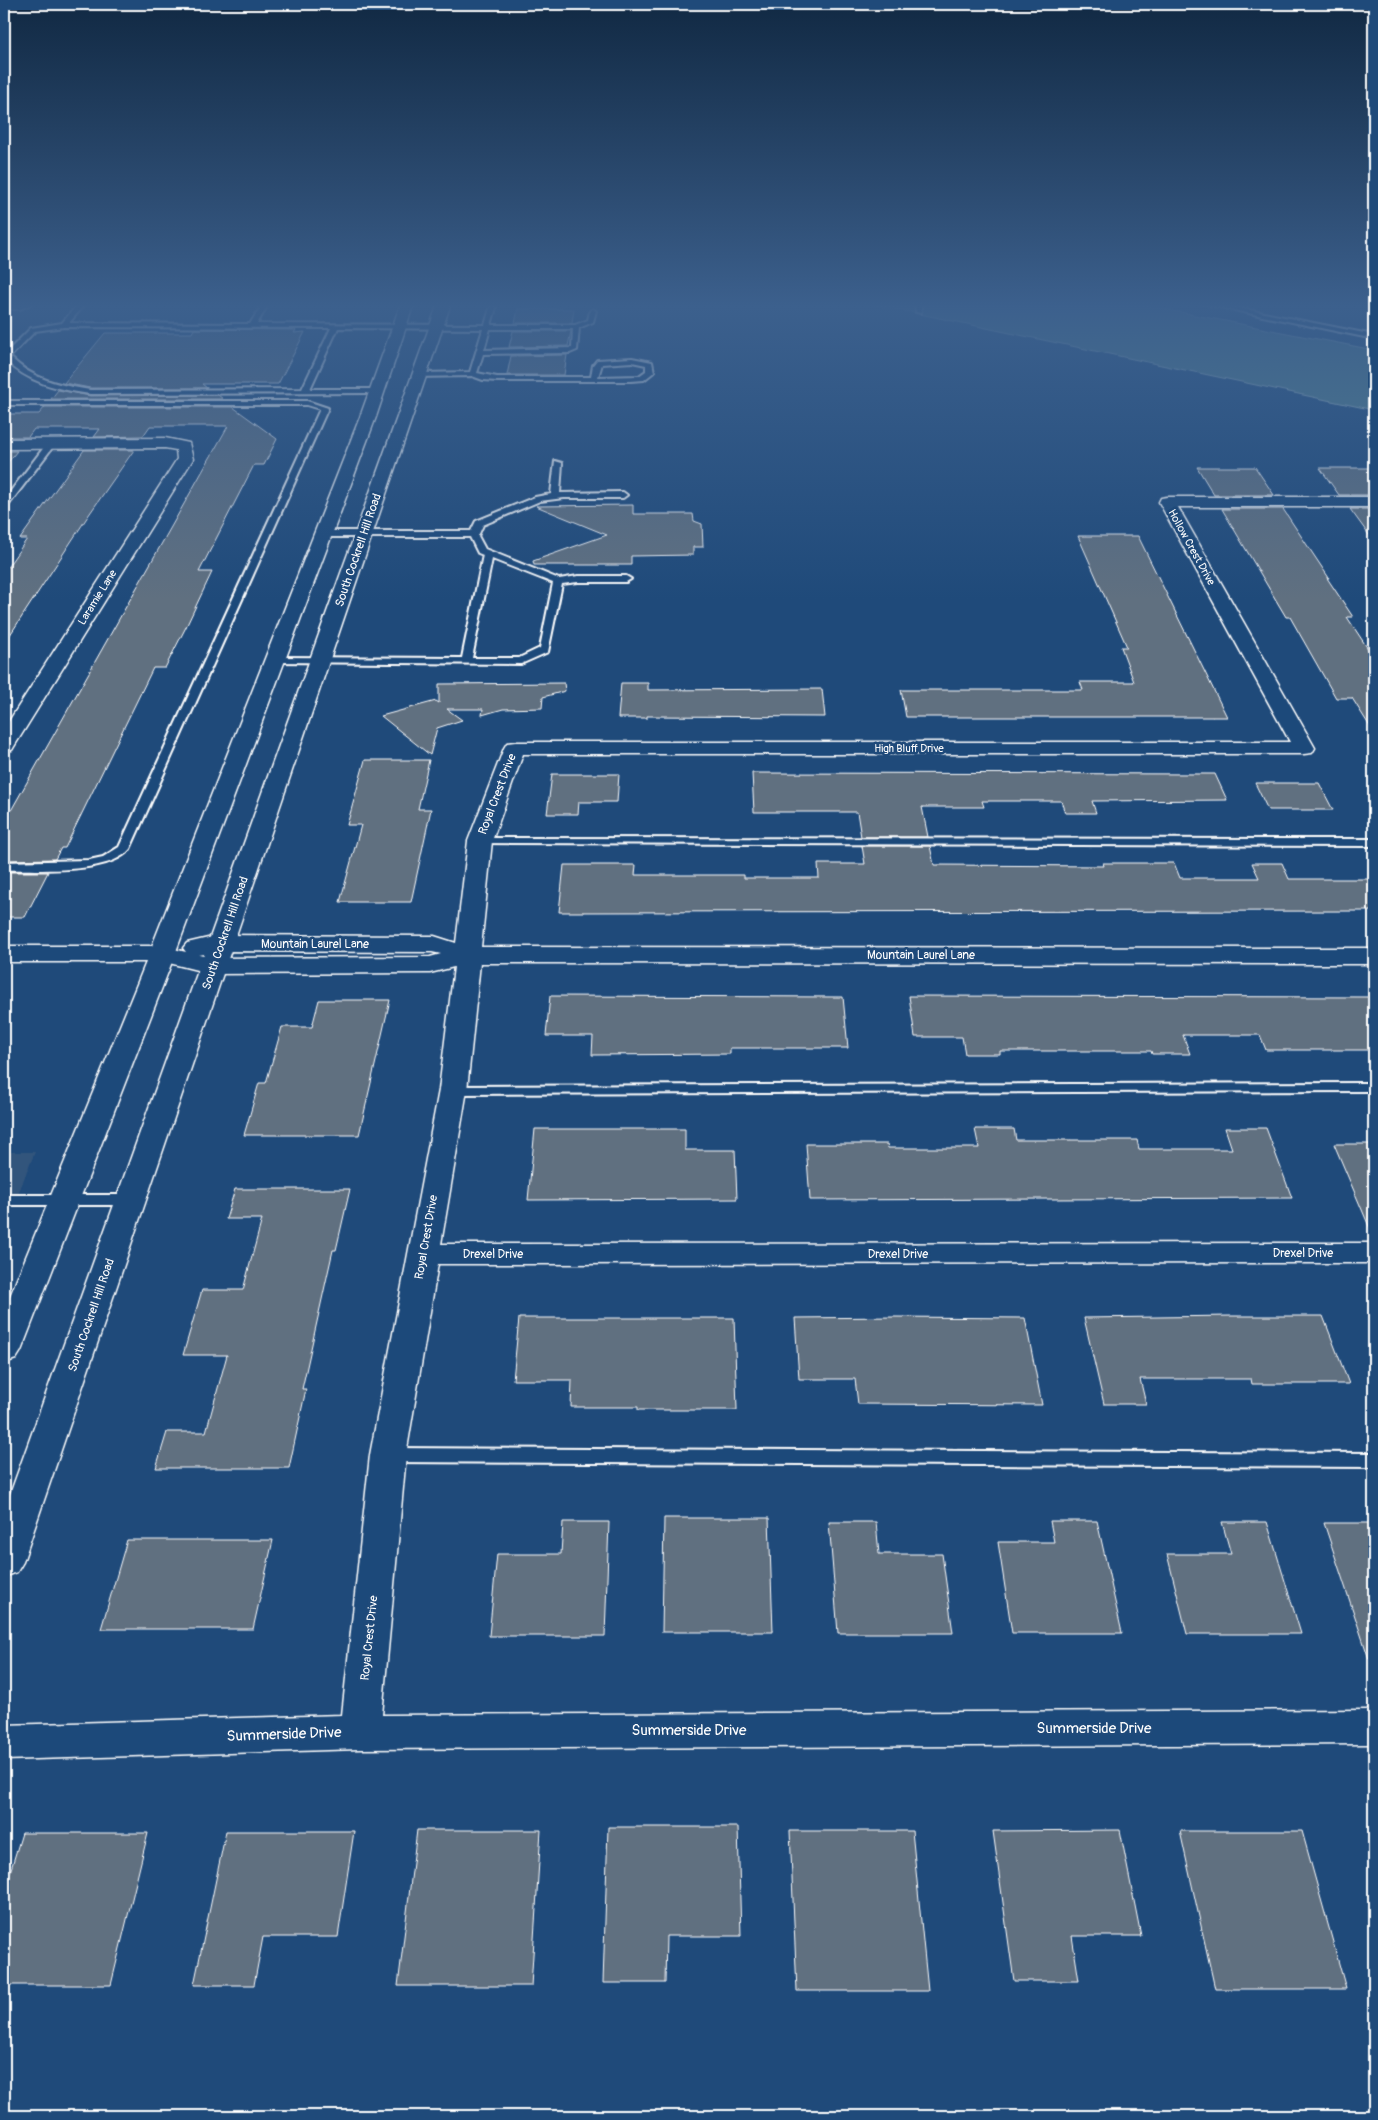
<svg xmlns="http://www.w3.org/2000/svg" width="1378" height="2120" font-family="Pangolin,sans-serif">
<style>
.built{fill:#32557c}
.green{fill:#54838d;stroke:#aac1c6}
.building{fill:#606f80;stroke:#fff}
.lines{fill:none;stroke-linecap:round;stroke-linejoin:round}
.lane-casing{stroke:#fff;stroke-width:4}
.street-casing{stroke:#fff;stroke-width:3}
.secondary-casing{stroke:#fff;stroke-width:3}
.lane{fill:#1f4a7a;fill-rule:evenodd}
.street{fill:#1f4a7a;fill-rule:evenodd}
.secondary{fill:#1f4a7a;fill-rule:evenodd}
.labels{text-anchor:middle;stroke-width:5;stroke-linejoin:round;paint-order:stroke}
.far-street-label{font-size:11px;fill:#fff;stroke:#1f4a7a}
.street-label{font-size:12px;fill:#fff;stroke:#1f4a7a}
.near-street-label{font-size:15px;fill:#fff;stroke:#1f4a7a}
</style>
<rect width="100%" height="100%" fill="#1f4a7a"/>
<filter id="ink" filterUnits="userSpaceOnUse"><feTurbulence type="fractalNoise" baseFrequency=".02" numOctaves="2"/><feDisplacementMap in="SourceGraphic" scale="10" xChannelSelector="R" yChannelSelector="G"/><feConvolveMatrix kernelMatrix="1 2 1 2 8 2 1 2 1" color-interpolation-filters="sRGB"/></filter>
<g filter="url(#ink)">
<path class="built" d="M4 1152H35L4 1228Z"/>
<path class="green" d="M868 303H1133L1374 350V410Z"/>
<path class="building" d="M518 309H574L572 323H515Z
M194 329 296 330 294 333 305 332 278 384H202L207 388H90L64 383 105 333H192Z
M513 331H571L568 346 513 347H509Z
M567 355 564 375H507L511 356Z
M58 390 90 396 218 395 223 399H51Z
M45 407H233L277 439 264 465H254L199 572H212L186 627 165 668H153L65 848H61L55 859 4 860V823L228 426H150L143 436 94 437 100 429H34L28 437H4V414H39Z
M84 450H134L88 516 4 644V572L27 539H20Z
M4 451H17L4 467Z
M1197 467H1255L1274 495H1214Z
M1320 468H1374V495H1339Z
M633 505V514H693L694 521 702 524 703 547H693V555L631 556V565H534L533 561 607 535 536 506Z
M1222 509H1283L1329 578H1327L1353 617H1347L1374 658V733L1352 698H1336L1290 617H1286Z
M1350 509H1374V542Z
M1078 536H1138L1227 717H906L901 690H1083L1080 682H1134L1121 647H1127Z
M564 683 565 691 543 697 542 708 503 709 482 715 483 709H447L462 720 437 728 430 755 381 716 436 701 439 703V684Z
M621 683H648V690L822 689 825 717 647 716V718H618Z
M365 760H429L418 809H431L411 902H340L361 825H347Z
M752 773 1215 774 1227 800 1092 801 1096 813H1065L1061 801H982L984 807H922L928 837H861L857 812H754Z
M552 774H619L617 802H579L578 814H547Z
M1255 783H1319L1333 810H1268Z
M862 846H930L934 865 1104 866 1103 863H1174L1180 878H1259L1252 863H1282L1289 879H1374V911L559 912 564 865H636L635 875H744V878H819L818 864H865Z
M4 872H48L25 917H4Z
M550 996 843 997 848 1048H730V1054L592 1055 593 1036H546Z
M909 996 1374 997V1050H1266L1260 1035H1183L1190 1054H1152L1151 1051H1000V1054H965L962 1037H915Z
M319 1000H390L359 1135H244L259 1083H266L282 1027H312Z
M1225 1128H1266L1292 1198 810 1200 806 1144H887L888 1148H979L975 1129H1014L1016 1140H1137L1139 1149H1232Z
M535 1129H685V1150H735L737 1199 528 1200Z
M1334 1144H1374V1238Z
M235 1189H350L336 1250H333L302 1389H306L289 1468H156L167 1432H206L227 1355H183L202 1290H243L262 1219H226Z
M1231 1316H1323L1349 1384H1252L1251 1379H1140L1146 1404H1104L1084 1318Z
M895 1317 1025 1318 1042 1405 858 1404 855 1379H799L795 1318Z
M519 1318H734L737 1410H638V1407H571L572 1380H513Z
M664 1518H769L773 1632H662Z
M1050 1521H1097L1122 1633H1012L998 1542H1054Z
M563 1522H609L605 1636H489L497 1554H561Z
M829 1522H876L879 1554H942L953 1633H838Z
M1222 1522H1267L1301 1634H1187L1167 1554H1231Z
M1324 1523H1374V1658L1369 1659Z
M127 1540H273L253 1629H101Z
M608 1827H738L741 1936H666L665 1983H603Z
M417 1830H541L531 1986H398Z
M1120 1830 1141 1936H1072L1079 1981H1014L993 1831Z
M226 1831H354L338 1937H263L254 1985H194Z
M790 1831H912L928 1991H797Z
M1180 1831H1302L1346 1989H1215Z
M22 1833H148L111 1985H4V1892Z"/>
<g class="lines">
<defs>
<path id="lane" d="M24 303H33L20 309H4V305Z
M79 303H86L69 323 250 324 263 303H269L257 324 485 325 490 308 493 306 496 308 491 325H575L588 320 590 311 593 309 596 311 593 322 579 328 577 350 570 353 483 354 477 373 497 377H591L593 365 597 360 632 358 652 362 654 372 644 380 631 381H497L483 380 472 376 416 377 415 375 419 373 470 372 483 329 338 328 310 389H380V393H377L90 394C56 389 29 383 4 359V355L31 328 62 323ZM64 327 331 328 302 389 90 390C59 385 33 380 10 357L35 331ZM490 329H573L572 348 484 350ZM632 362 646 365V371L639 376 598 377 602 364Z
M915 303H921V313L916 312Z
M1200 303H1214L1374 335V339Z
M4 401H307L328 408 130 849C108 875 37 869 4 870V862L89 860 103 857 119 847 320 409 307 405H4Z
M48 442 55 444 7 507H4V500Z
M555 461 562 463 560 493 623 492 627 495 623 498H564L540 501 483 525 478 536 485 549 559 579 578 576H626L631 579 626 582H578L562 584 548 652 521 664 271 662V658L275 657 462 658 483 555 478 553 470 537H323L319 534 323 531H471L476 521 535 497 551 494ZM492 559 553 583 540 648 519 658H472Z
M480 838 1374 839V846L476 843 474 841Z
M1374 1083V1091L453 1094 446 1090 453 1086Z
M4 1195H131L136 1197 139 1200 136 1203 131 1205H4Z
M389 1448 1374 1453V1467L389 1462 383 1460 380 1455 383 1450Z"/>
<path id="street" d="M165 438 189 443 193 459 15 745 12 750 4 751V729L177 459 176 450 165 448 4 449V439Z
M1167 497H1374V507H1178L1315 748 1312 753 1304 754H523L492 841 481 947 1374 948V964L480 963 467 1090 441 1244 1374 1243V1263L438 1264 406 1455 382 1715 1374 1710V1744L360 1749 4 1760V1725L342 1715 370 1455 439 1090 454 967 430 973 213 974 153 959 149 954 153 949 162 946 186 952 183 948 187 943 221 935 434 936 456 943 468 841 504 748 507 743 515 742H1290L1159 502 1161 498ZM221 951 432 952 441 954 430 957 213 958 199 955Z"/>
<path id="secondary" d="M401 303H414L376 417 175 954 21 1351 16 1359 4 1363V1311L146 962H4V946H152L360 417Z
M438 303H451L23 1562 17 1572 4 1577V1511Z"/>
</defs>
<use href="#lane" class="lane-casing"/>
<use href="#street" class="street-casing"/>
<use href="#secondary" class="secondary-casing"/>
<use href="#lane" class="lane"/>
<use href="#street" class="street"/>
<use href="#secondary" class="secondary"/>
</g>
</g>
<linearGradient id="sky" x2="0" y2="1"><stop stop-color="#112943"/><stop offset="0.51" stop-color="#3c608d"/><stop offset="1" stop-color="#3c608d" stop-opacity="0"/></linearGradient>
<rect width="1378" height="600" fill="url(#sky)"/>
<g class="labels">
<g class="far-street-label">
<text transform="translate(1192 547) rotate(61)" y="4">Hollow Crest Drive</text>
<text transform="translate(97 597) rotate(-58)" y="4">Laramie Lane</text>
<text x="909" y="752">High Bluff Drive</text>
</g>
<g class="street-label">
<text transform="translate(358 550) rotate(-71)" y="4">South Cockrell Hill Road</text>
<text transform="translate(497 794) rotate(-69)" y="4">Royal Crest Drive</text>
<text transform="translate(225 933) rotate(-71)" y="4">South Cockrell Hill Road</text>
<text x="315" y="948">Mountain Laurel Lane</text>
<text x="921" y="959">Mountain Laurel Lane</text>
<text transform="translate(426 1237) rotate(-80)" y="4">Royal Crest Drive</text>
<text x="1303" y="1257">Drexel Drive</text>
<text x="493" y="1258">Drexel Drive</text>
<text x="898" y="1258">Drexel Drive</text>
<text transform="translate(91 1315) rotate(-71)" y="4">South Cockrell Hill Road</text>
<text transform="translate(369 1638) rotate(-84)" y="4">Royal Crest Drive</text>
</g>
<g class="near-street-label">
<text x="1094" y="1733">Summerside Drive</text>
<text x="689" y="1735">Summerside Drive</text>
<text transform="translate(284 1734) rotate(-2)" y="5">Summerside Drive</text>
</g>
</g>
<rect width="1378" height="2120" fill="none" stroke="#1f4a7a" stroke-width="20"/>
<rect x="10" y="10" width="1358" height="2100" fill="none" stroke="#fff" stroke-width="2" filter="url(#ink)"/>
</svg>
